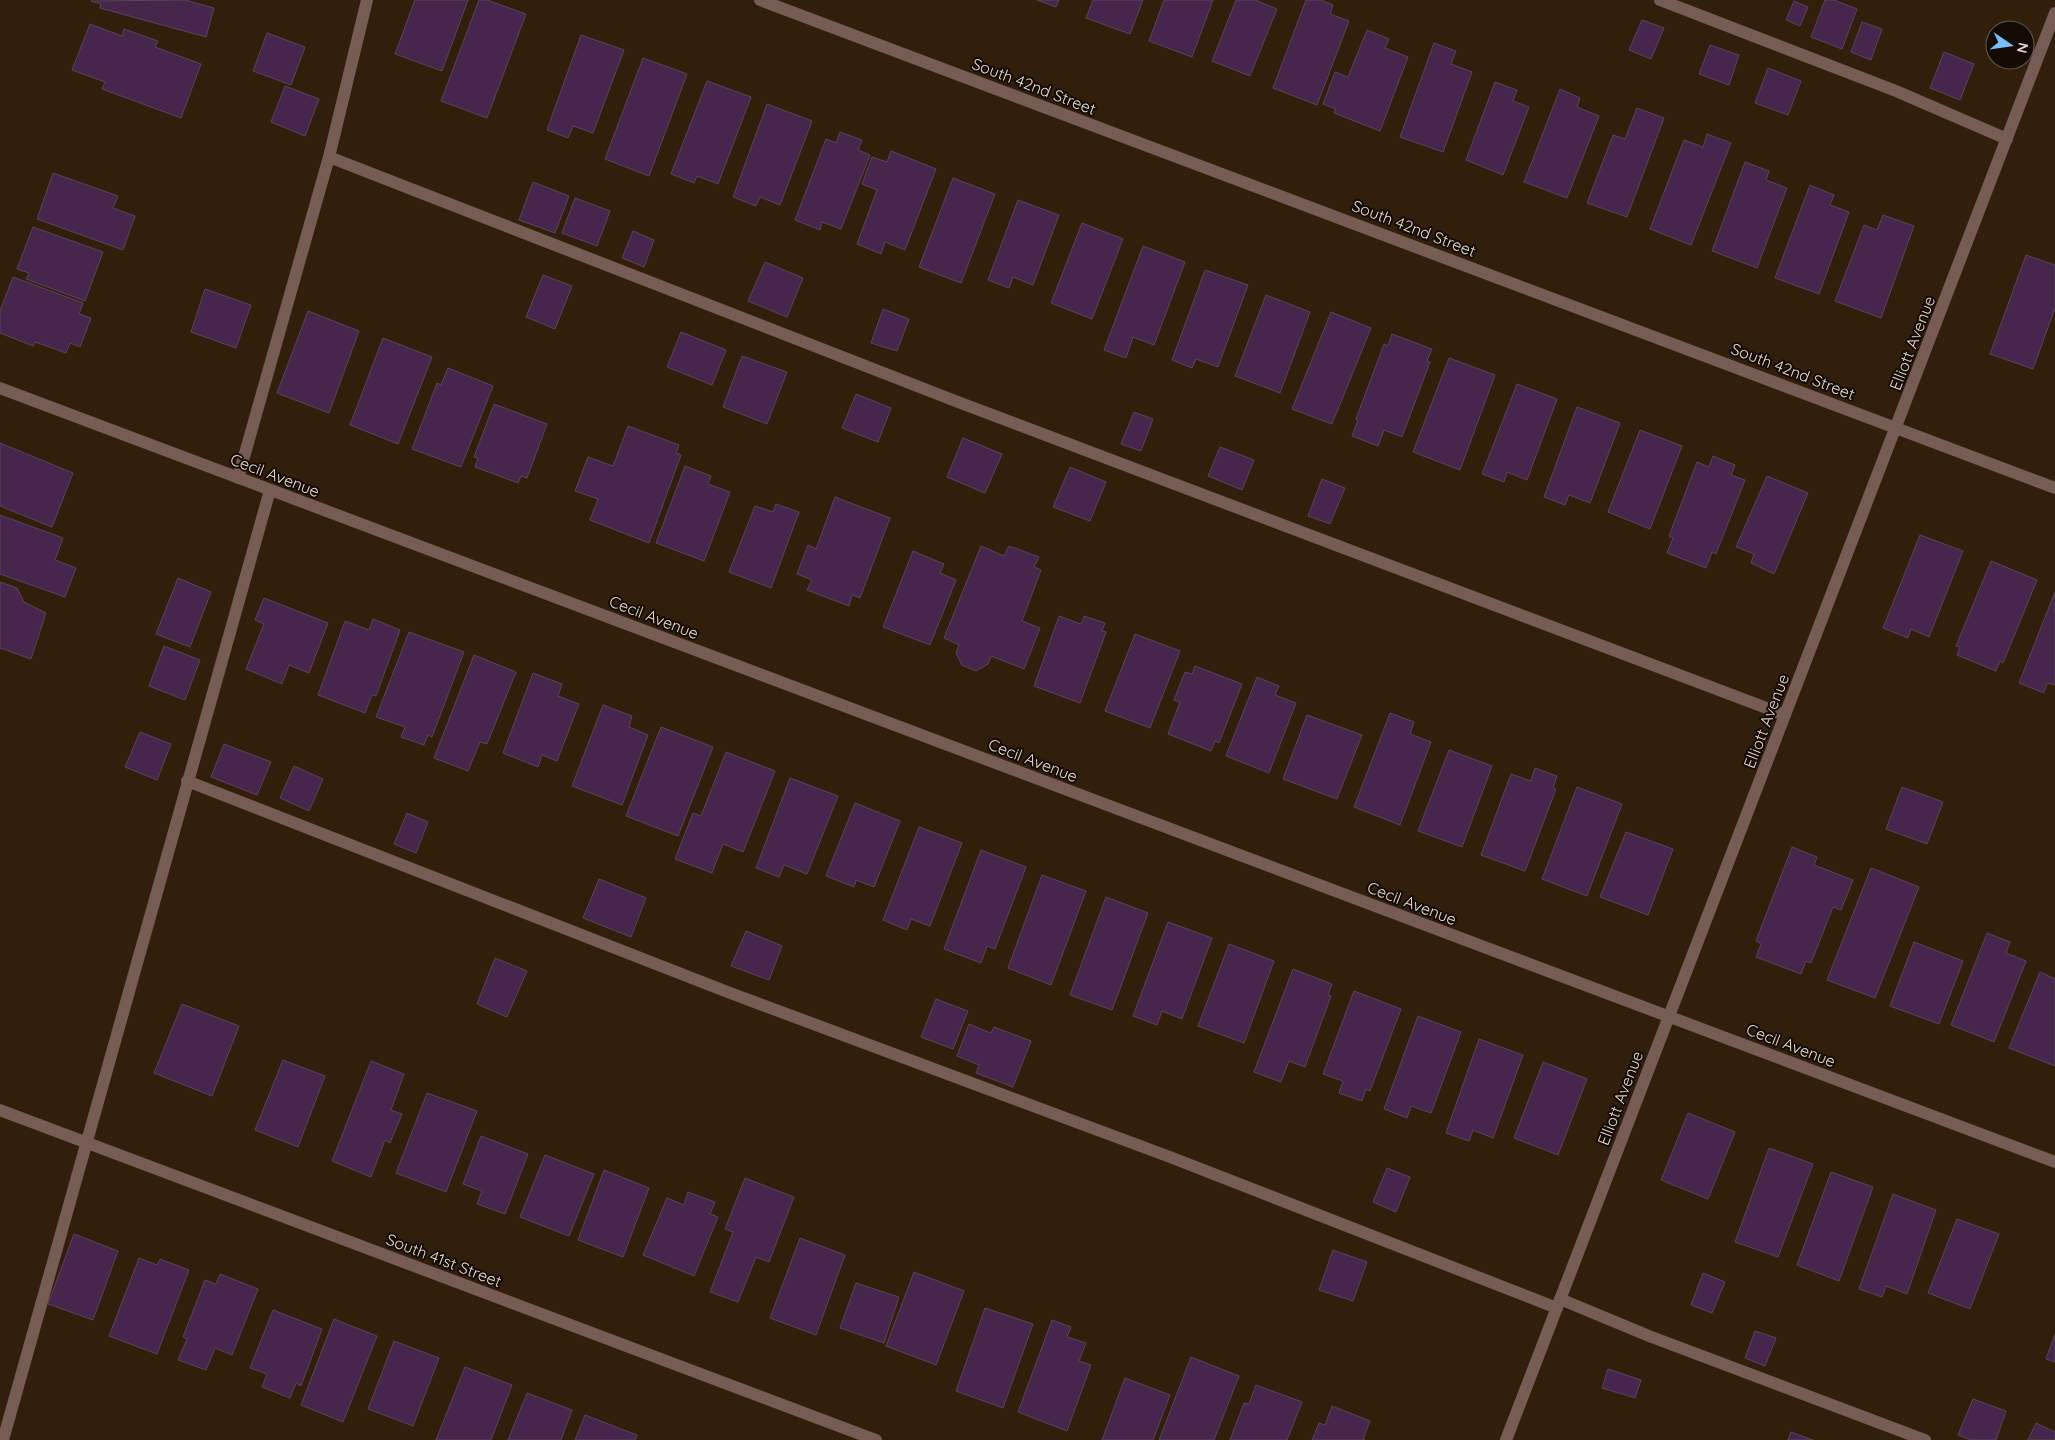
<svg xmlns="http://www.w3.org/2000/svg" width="2055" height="1440" font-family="Quicksand,sans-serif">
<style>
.building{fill:#48254c;stroke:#58465a}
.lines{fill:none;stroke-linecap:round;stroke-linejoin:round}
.service{stroke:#765c54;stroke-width:12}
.minor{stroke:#765c54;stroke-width:12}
.labels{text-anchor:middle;stroke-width:4;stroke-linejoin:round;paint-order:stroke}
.street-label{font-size:16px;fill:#e6dace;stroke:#130b04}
</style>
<rect width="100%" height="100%" fill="#311f0c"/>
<path class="building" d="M185 0 214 8 206 37 100 8 101 4 91 1Z
M415 0H468L442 71 395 54Z
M479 0H487L526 14 487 118 441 101Z
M1037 0H1059L1056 7Z
M1093 0H1143L1130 34 1086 18Z
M1164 0H1213L1192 57 1149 41Z
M1236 0H1255L1277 9 1250 76 1212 61Z
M1306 0H1321L1333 5 1330 14 1349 21 1317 105 1273 88Z
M1825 0H1834L1857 9 1842 49 1811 37Z
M1794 1 1808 7 1800 26 1786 20Z
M1642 20 1664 28 1651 59 1629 50Z
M1862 22 1882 29 1871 60 1851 52Z
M90 24 122 36 124 29 158 41 155 47 201 64 181 118 102 89 105 82 72 70Z
M1367 30 1389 39 1385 48 1408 57 1380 131 1334 113 1336 109 1323 104 1335 72 1348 77Z
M267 33 305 47 291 85 253 71Z
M581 35 624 50 593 133 573 126 568 138 547 130Z
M1434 43 1456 51 1451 64 1472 72 1443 152 1400 137Z
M1710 45 1739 55 1729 85 1699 74Z
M1944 52 1974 64 1960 100 1930 88Z
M643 58 687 74 649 176 605 159Z
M1768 68 1801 81 1788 115 1755 103Z
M707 81 751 97 718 184 697 176 694 183 671 174Z
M1495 82 1517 90 1513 101 1529 107 1503 175 1466 160Z
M285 86 319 99 305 136 271 122Z
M1560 89 1580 98 1577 107 1599 116 1567 198 1524 182Z
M767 104 812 121 780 205 760 197 756 206 733 197Z
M1637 108 1664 118 1627 217 1587 203 1613 135 1625 139Z
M840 132 862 140 858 150 870 155 841 229 822 222 820 230 795 220 826 139 836 143Z
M1707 134 1731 143 1691 245 1650 229 1684 140 1703 147Z
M891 151 936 169 905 250 885 242 881 254 857 244 877 190 862 184 872 157 887 162Z
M1745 162 1769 171 1766 180 1787 188 1757 268 1712 251Z
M53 173 118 196 113 208 135 216 123 250 37 219Z
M953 178 995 194 961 283 919 267Z
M533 182 569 196 555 233 519 220Z
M1810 185 1834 195 1830 205 1849 212 1819 294 1775 278Z
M575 198 610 211 597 246 562 233Z
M1018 200 1059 215 1033 285 1013 277 1009 288 988 280Z
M1883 215 1914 226 1881 318 1835 301 1864 225 1877 230Z
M1082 223 1123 239 1092 319 1051 303Z
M33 227 103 252 85 301 26 279 29 273 17 269Z
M633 231 654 240 644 267 622 258Z
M1143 246 1185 262 1154 345 1133 337 1126 358 1104 350Z
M2026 255 2055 265V308L2033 369 1990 354Z
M765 262 803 278 787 317 748 301Z
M1205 270 1248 285 1218 367 1196 359 1192 368 1172 360Z
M543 275 572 286 555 329 526 317Z
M13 277 83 303 79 314 91 318 80 347 70 343 66 353 35 342 33 346 0 333V311Z
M205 289 251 305 236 348 191 332Z
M1266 295 1310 312 1280 393 1235 376Z
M883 309 909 319 897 351 871 343Z
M308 311 359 331 329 413 277 393Z
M1331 312 1371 328 1332 424 1292 409Z
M681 332 726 350 712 385 667 367Z
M1392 334 1432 349 1427 361 1430 362 1402 437 1384 430 1378 446 1352 436 1358 420 1356 419 1384 344 1388 346Z
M383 338 432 357 398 444 350 425Z
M742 356 787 372 767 424 723 407Z
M1449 358 1495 375 1460 470 1413 452Z
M448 368 493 386 461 467 412 449 437 383 441 385Z
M1517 384 1557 399 1527 480 1507 472 1504 482 1482 474Z
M856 394 891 408 878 442 842 428Z
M494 404 547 424 527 478 521 476 518 483 475 467 478 458 474 457Z
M1577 407 1620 423 1590 503 1569 495 1565 505 1544 497Z
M1134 412 1153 419 1141 451 1121 444Z
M628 426 679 445 676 453 681 455 649 543 590 520 598 499 575 491 588 457 613 466Z
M1640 430 1682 446 1650 529 1608 512Z
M963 438 1002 454 985 493 947 477Z
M0 443 73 473 52 527 0 506Z
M1220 447 1254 460 1242 490 1208 476Z
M1713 456 1735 465 1731 475 1745 480 1716 554 1712 552 1706 568 1667 553 1673 538 1669 536 1697 462 1709 467Z
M685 466 711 476 708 484 730 492 704 561 656 543Z
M1070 467 1106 482 1090 521 1053 507Z
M1767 476 1808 493 1774 574 1751 563 1754 554 1736 547Z
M1322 479 1345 488 1330 524 1308 516Z
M835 497 890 518 860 598 852 595 849 606 807 590 812 580 797 574 808 545 816 549Z
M776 504 799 512 771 588 729 572 755 506 773 512Z
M0 515 63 538 55 560 76 568 65 597 0 574Z
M1920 535 1963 551 1929 637 1911 629 1908 638 1883 628Z
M981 546 1004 556 1009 546 1039 557 1034 567 1041 570 1022 621 1040 628 1024 669 991 656 988 664 976 671 962 665 956 653 959 645 944 638Z
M913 551 944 564 940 573 956 580 930 645 883 627Z
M1991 561 2037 580 2003 663 2000 661 1996 671 1957 655 1960 647 1956 646Z
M178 578 211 592 190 647 156 634Z
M0 582 17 588 24 602 46 613 31 659 0 648Z
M2055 592V685L2047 683 2044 693 2019 683Z
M264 598 328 623 309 673 289 665 282 684 246 669 264 624 255 620Z
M1059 616 1081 624 1084 616 1105 623 1102 631 1106 632 1080 703 1034 686Z
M373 619 400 630 376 696 372 695 365 713 318 695 345 621 369 630Z
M409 632 464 652 432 737 428 735 424 745 401 737 405 727 376 717Z
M1135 634 1180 651 1150 728 1105 711Z
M164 646 200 660 185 700 149 686Z
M474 655 516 672 487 744 480 742 468 771 434 758Z
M1195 666 1242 684 1219 743 1215 741 1211 751 1168 734 1180 702 1174 700 1185 672 1192 674Z
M533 673 562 684 558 696 579 704 557 761 542 755 538 767 503 753Z
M1257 677 1279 686 1275 695 1296 703 1269 773 1226 756Z
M603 705 632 716 629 727 648 735 622 805 572 786Z
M1390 713 1414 722 1410 734 1431 742 1400 825 1354 807Z
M1307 715 1362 735 1337 799 1283 779Z
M661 727 713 747 678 836 626 816Z
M140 732 171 744 157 780 125 767Z
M224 744 271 762 257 795 211 777Z
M1449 750 1492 766 1462 847 1418 831Z
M726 752 775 771 743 852 723 844 712 873 675 859 693 813 701 816Z
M294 766 323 779 309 811 280 798Z
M1535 768 1557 776 1553 788 1556 789 1525 871 1481 855 1511 774 1531 781Z
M790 778 838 796 807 874 784 865 779 877 756 868Z
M1577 787 1622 804 1587 896 1542 879Z
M1902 787 1943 802 1927 844 1886 829Z
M855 803 900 821 874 887 856 880 854 887 826 876Z
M407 813 428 822 416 853 394 844Z
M919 827 962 843 930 926 911 919 907 930 883 920Z
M1626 832 1673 849 1648 915 1600 897Z
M1792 847 1817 857 1814 865 1853 880 1841 910 1833 907 1811 963 1806 961 1801 974 1756 957 1761 944 1756 941Z
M981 850 1026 867 995 949 987 946 981 963 944 949Z
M1871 868 1919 887 1875 998 1827 980Z
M1042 875 1086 891 1051 985 1008 968Z
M599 879 646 898 631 937 583 918Z
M1106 897 1148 913 1112 1010 1070 995Z
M1168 922 1212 938 1182 1019 1162 1011 1157 1025 1133 1016Z
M746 931 782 946 769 980 731 966Z
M1987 933 2010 942 2006 953 2026 961 1994 1042 1951 1025Z
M1914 942 1963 961 1939 1024 1890 1006Z
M1229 944 1274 961 1244 1043 1198 1026Z
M495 958 527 971 507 1017 477 1004Z
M1293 969 1332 984 1328 995 1331 996 1305 1067 1289 1061 1281 1082 1254 1072Z
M2040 972 2055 979V1066L2009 1048Z
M1354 991 1401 1009 1370 1091 1366 1089 1362 1101 1339 1093 1343 1081 1323 1074Z
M936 999 968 1011 953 1049 921 1037Z
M182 1004 239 1026 212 1096 154 1073Z
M1418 1016 1461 1032 1431 1113 1411 1106 1407 1118 1384 1109Z
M969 1024 991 1033 994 1027 1031 1041 1013 1087 976 1073 979 1065 957 1056Z
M1479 1039 1523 1055 1493 1138 1473 1130 1469 1141 1446 1133Z
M283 1060 325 1076 298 1147 255 1130Z
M371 1061 404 1074 391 1110 402 1114 390 1143 385 1140 371 1177 332 1161Z
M1543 1062 1587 1079 1558 1155 1514 1138Z
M427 1093 477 1111 446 1192 396 1173Z
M1688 1113 1735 1132 1708 1199 1661 1180Z
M481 1136 528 1154 505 1214 477 1204 482 1191 463 1184Z
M1769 1148 1813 1164 1778 1257 1735 1242Z
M545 1155 594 1174 569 1236 520 1217Z
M1387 1168 1410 1177 1396 1212 1373 1202Z
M604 1170 649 1188 623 1257 578 1240Z
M1831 1172 1873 1187 1839 1281 1797 1265Z
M745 1178 794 1197 769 1262 756 1257 738 1302 710 1292 733 1232 725 1229Z
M688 1192 715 1202 710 1214 718 1217 694 1276 643 1255 667 1198 684 1205Z
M1893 1194 1936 1210 1907 1294 1886 1286 1882 1297 1859 1289Z
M1957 1219 1999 1234 1970 1309 1928 1293Z
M74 1234 118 1251 93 1320 48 1304Z
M800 1238 845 1255 816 1335 770 1318Z
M1333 1250 1367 1262 1353 1301 1319 1290Z
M139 1258 157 1265 160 1259 189 1270 157 1354 109 1336Z
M914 1272 964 1291 936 1365 886 1346Z
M1703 1273 1725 1282 1712 1313 1691 1305Z
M220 1274 258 1289 232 1355 215 1348 206 1370 178 1360 187 1339 183 1337 205 1280 216 1284Z
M856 1283 899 1297 884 1343 840 1328Z
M985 1308 1033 1324 1003 1408 956 1391Z
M273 1310 322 1329 301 1386 296 1383 290 1398 262 1387 267 1374 250 1368Z
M334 1319 377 1336 343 1422 301 1405Z
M1052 1320 1071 1327 1067 1337 1086 1343 1079 1361 1091 1365 1067 1431 1018 1412Z
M1755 1331 1776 1338 1765 1366 1745 1358Z
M2055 1334V1362L2046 1359Z
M394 1341 439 1358 413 1426 368 1409Z
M1191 1357 1239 1376 1214 1440H1159Z
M465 1367 512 1385 491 1440H436Z
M1608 1369 1641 1380 1635 1398 1602 1388Z
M1125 1378 1170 1395 1153 1440H1102Z
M1256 1385 1302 1402 1287 1440H1230L1244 1403 1249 1404Z
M527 1393 572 1410 561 1440H508Z
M1973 1399 2006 1411 1996 1440H1971L1958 1435Z
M1332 1406 1370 1421 1363 1439 1365 1440H1312L1319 1423 1325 1425Z
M585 1415 637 1435 635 1440H575Z
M2036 1423 2055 1432V1440H2028Z
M1791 1432 1813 1440H1788Z"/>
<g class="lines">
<path class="service" d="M1660 0 1896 91 2007 139
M329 157 958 402 1785 715
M238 478 329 157 367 0
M187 781 725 991 1170 1157 1557 1308
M1560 1299 1649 1336 1925 1440"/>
<path class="minor" d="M760 0 2055 488
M0 388 2055 1162
M0 1110 876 1440
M3 1440 270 490
M1506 1440 2055 13"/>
</g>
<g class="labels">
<g class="street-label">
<text transform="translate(1034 86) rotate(21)" y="6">South 42nd Street</text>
<text transform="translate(1414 228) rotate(21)" y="6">South 42nd Street</text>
<text transform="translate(1912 343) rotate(-69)" y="6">Elliott Avenue</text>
<text transform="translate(1793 371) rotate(21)" y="6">South 42nd Street</text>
<text transform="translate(275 475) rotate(21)" y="6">Cecil Avenue</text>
<text transform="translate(654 617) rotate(21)" y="6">Cecil Avenue</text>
<text transform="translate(1766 721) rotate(-69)" y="6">Elliott Avenue</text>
<text transform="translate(1033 760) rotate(21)" y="6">Cecil Avenue</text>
<text transform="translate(1412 903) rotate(21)" y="6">Cecil Avenue</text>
<text transform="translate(1791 1045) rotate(21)" y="6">Cecil Avenue</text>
<text transform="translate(1620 1098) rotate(-69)" y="6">Elliott Avenue</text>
<text transform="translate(444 1260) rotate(21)" y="6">South 41st Street</text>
</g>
</g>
<g transform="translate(2010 45) rotate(103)"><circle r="24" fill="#130b04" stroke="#675e55"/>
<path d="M0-4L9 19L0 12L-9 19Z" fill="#78bff7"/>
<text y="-8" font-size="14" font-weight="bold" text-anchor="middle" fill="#e6dace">N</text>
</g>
</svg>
